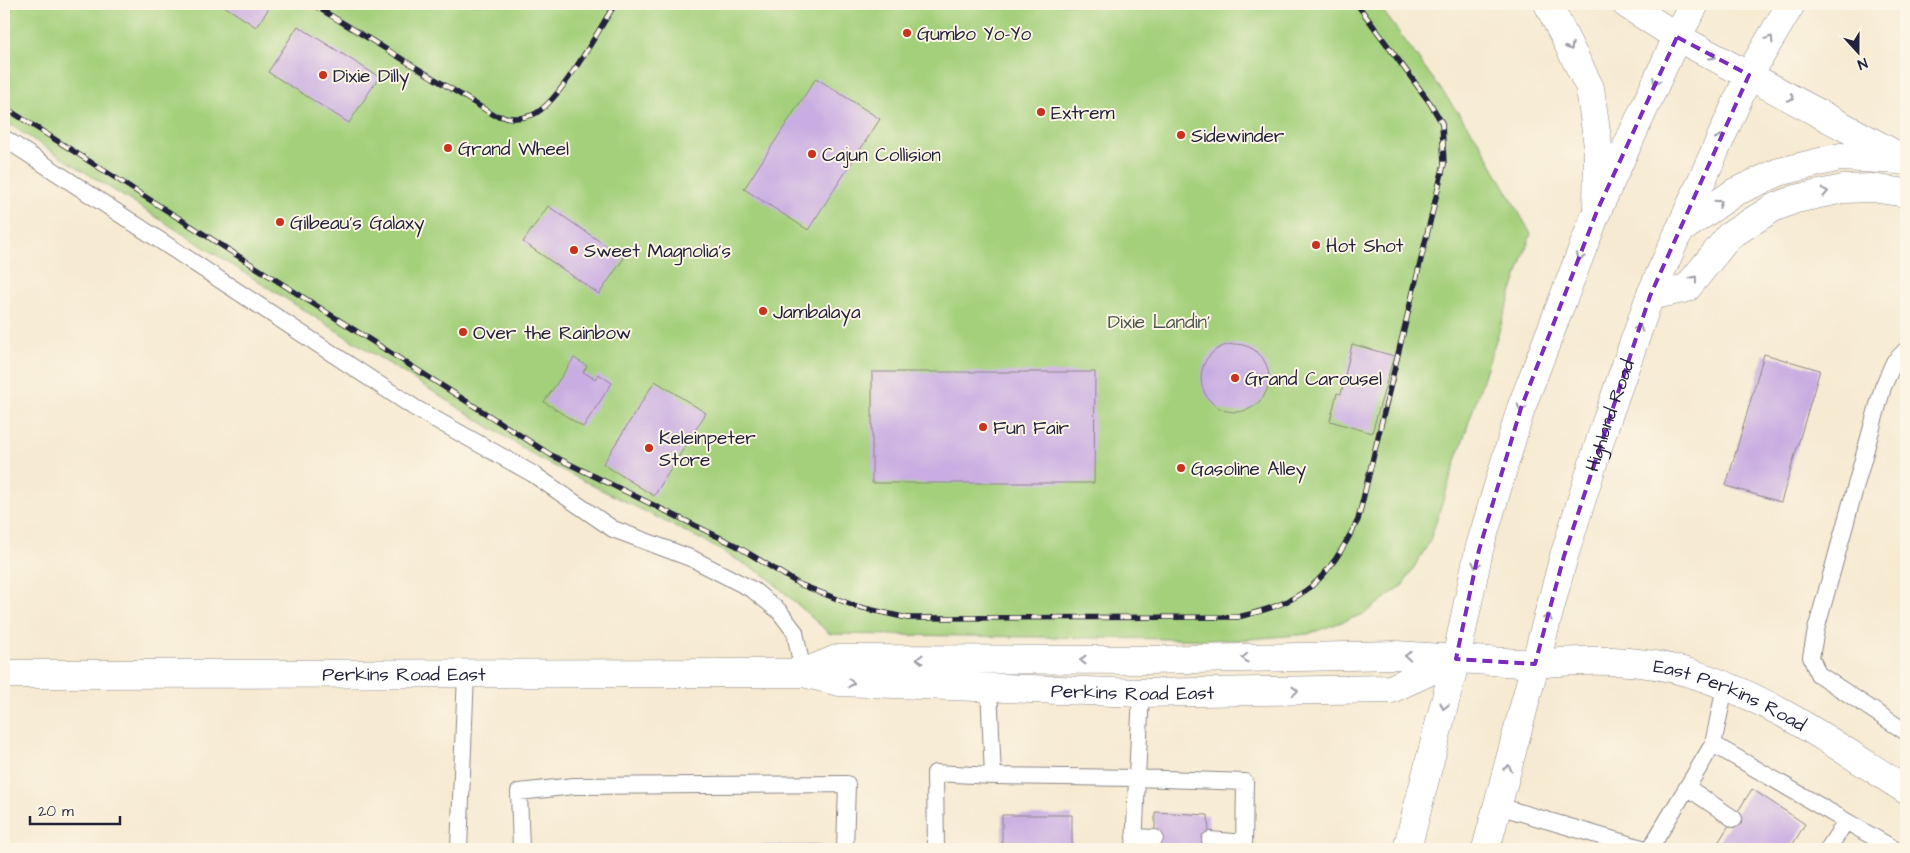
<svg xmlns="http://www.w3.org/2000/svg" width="1910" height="853" font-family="'Architects Daughter',sans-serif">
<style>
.green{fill:#a4d07c;stroke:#63795c}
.building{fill:#c9ade2}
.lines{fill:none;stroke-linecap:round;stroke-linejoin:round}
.service-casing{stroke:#8c8686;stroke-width:18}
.minor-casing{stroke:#8c8686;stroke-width:29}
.tertiary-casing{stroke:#8c8686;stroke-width:29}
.secondary-casing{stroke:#8c8686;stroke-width:29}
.motorway-casing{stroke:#8c8686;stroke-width:29}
.service{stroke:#fff;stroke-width:16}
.minor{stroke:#fff;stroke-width:28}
.tertiary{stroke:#fff;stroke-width:28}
.secondary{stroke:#fff;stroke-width:28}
.motorway{stroke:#fff;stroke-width:28}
.rail-casing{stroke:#22223b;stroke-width:5.5}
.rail{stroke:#fcf5e5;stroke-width:4;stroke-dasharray:11;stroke-linecap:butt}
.oneway{stroke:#9c9ca7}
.marked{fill:none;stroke:#7b2cbf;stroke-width:4;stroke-dasharray:10 6;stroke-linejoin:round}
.poi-dot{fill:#c8321e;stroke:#fcf5e5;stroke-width:2}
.labels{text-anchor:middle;stroke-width:4;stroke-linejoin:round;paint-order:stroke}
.poi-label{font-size:19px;fill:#22223b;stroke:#fcf5e5;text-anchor:start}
.park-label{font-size:19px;fill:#49564e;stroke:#fcf5e5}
.street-label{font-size:19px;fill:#22223b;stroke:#fcf5e5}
</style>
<rect width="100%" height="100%" fill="#fcf5e5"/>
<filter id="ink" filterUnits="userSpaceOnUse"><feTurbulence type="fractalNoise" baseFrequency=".02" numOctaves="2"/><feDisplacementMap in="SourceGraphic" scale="10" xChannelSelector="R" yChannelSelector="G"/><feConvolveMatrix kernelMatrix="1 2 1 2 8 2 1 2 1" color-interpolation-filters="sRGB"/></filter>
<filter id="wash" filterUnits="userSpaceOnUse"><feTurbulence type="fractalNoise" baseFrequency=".0096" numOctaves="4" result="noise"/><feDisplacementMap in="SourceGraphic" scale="20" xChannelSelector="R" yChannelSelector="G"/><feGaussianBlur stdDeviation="1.12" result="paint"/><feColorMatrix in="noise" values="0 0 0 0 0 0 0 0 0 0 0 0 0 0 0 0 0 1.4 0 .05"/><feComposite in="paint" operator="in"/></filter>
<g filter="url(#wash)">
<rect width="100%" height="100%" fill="#f6ead2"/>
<path class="green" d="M4 4H1378L1479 141 1531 234 1429 543 1403 585 1364 614 1308 634 1240 640 830 634 766 576 704 541 540 459 4 121Z"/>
<g id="blocks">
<path class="building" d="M221 4H272L256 27Z
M298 26 379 77 349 123 268 72Z
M816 78 880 119 808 230 744 189Z
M548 206 624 258 599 294 523 242Z
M1352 344 1394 356 1372 433 1330 421 1337 393 1341 394Z
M1201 378a34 34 0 1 1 68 0a34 34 0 1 1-68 0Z
M1764 354 1820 370 1781 502 1726 486Z
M574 358 587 366 583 372 595 379 598 374 612 383 583 427 544 402Z
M872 372H1095L1094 483H872Z
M655 381 706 413 654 496 603 464Z
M1752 789 1805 824 1790 849H1714Z
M1155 812 1208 815 1210 849H1155Z
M1002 815H1072V849H1002Z
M760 845H821V849H760Z"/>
</g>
</g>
<g filter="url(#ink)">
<use href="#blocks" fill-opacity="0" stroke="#8c8686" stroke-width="1"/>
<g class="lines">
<defs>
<path id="service" d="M4 138 415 408 533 474 613 529 693 559 753 590 779 611 795 632 803 673
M1906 350 1894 362 1883 387 1816 630 1811 657 1818 674 1906 732
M989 688 993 776 1137 778 1134 849
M1141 693 1137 778 1245 782 1244 849
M1713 744 1894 849
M1688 788 1734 819
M1498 806 1645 849
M1134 837 1155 838
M1210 840 1244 843
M459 849 466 673
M521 849 519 792 574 786 847 784 845 849
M936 849 935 773 993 776
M1650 849 1713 744 1725 687
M1828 849 1846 821"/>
<g id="minor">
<path id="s1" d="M1535 664C1586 659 1640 658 1690 673 1769 697 1837 746 1906 790"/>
</g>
<g id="tertiary">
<path d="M803 673 837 659 1147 660 1396 655 1535 664"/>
<path id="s2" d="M4 674 803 673 839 682 1141 693 1391 689 1456 659"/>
</g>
<g id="secondary">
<path d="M1407 849 1456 659 1479 550 1521 408 1597 211 1677 37 1695 4"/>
<path id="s3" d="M1486 849 1564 556 1605 425 1650 296 1749 75 1791 4"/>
</g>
<path id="motorway" d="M1548 4 1590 88 1598 146 1597 211
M1626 4 1677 37 1906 160
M1679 231 1735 192 1779 172 1840 157 1899 160
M1650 296 1687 288 1729 236 1773 208 1796 199 1843 189 1872 188 1906 193"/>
</defs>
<use href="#service" class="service-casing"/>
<use href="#minor" class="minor-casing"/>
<use href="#tertiary" class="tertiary-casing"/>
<use href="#secondary" class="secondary-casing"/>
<use href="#motorway" class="motorway-casing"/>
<use href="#service" class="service"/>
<use href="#minor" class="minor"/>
<use href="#tertiary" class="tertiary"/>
<use href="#secondary" class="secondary"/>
<use href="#motorway" class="motorway"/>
<defs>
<path id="rail" d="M312 4 494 115C508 118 519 120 532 115 558 106 599 29 615 4
M4 107 551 455 735 545 799 584 855 606 907 618 1238 617C1307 601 1326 582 1358 520L1444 164 1442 123 1430 103 1357 4"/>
</defs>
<use href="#rail" class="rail-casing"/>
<use href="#rail" class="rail"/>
</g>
<defs><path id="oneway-chevron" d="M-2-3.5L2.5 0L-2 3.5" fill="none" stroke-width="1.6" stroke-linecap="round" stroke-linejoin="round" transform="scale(1.25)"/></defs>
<g class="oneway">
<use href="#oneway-chevron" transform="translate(1770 39) rotate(-59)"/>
<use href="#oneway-chevron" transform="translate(1570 47) rotate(63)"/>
<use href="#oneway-chevron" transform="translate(1713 56) rotate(28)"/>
<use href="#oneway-chevron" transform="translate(1656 81) rotate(115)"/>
<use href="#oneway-chevron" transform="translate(1791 98) rotate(28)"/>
<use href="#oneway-chevron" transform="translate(1720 138) rotate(-66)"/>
<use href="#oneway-chevron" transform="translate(1825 192) rotate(-11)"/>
<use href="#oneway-chevron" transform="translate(1719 203) rotate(-34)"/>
<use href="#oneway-chevron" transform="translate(1580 257) rotate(111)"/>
<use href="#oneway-chevron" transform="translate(1694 279) rotate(-52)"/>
<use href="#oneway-chevron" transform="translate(1639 328) rotate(-71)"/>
<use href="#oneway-chevron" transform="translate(1521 408) rotate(109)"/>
<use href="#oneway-chevron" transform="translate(1476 565) rotate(102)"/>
<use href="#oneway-chevron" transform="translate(1548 617) rotate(-75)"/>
<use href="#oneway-chevron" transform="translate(1408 656) rotate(-176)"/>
<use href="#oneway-chevron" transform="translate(1245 658) rotate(179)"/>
<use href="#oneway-chevron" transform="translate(920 659) rotate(-180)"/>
<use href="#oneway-chevron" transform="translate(1083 660) rotate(-180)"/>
<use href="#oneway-chevron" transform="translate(851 683) rotate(2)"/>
<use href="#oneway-chevron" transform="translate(1295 691) rotate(-1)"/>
<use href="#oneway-chevron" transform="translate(1444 706) rotate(104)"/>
<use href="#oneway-chevron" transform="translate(1508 768) rotate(-76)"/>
</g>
</g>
<path class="marked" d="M1677 37 1749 75 1650 296 1564 556 1535 664 1456 659 1479 550 1521 408 1597 211Z"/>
<g class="poi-dot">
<circle cx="907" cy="33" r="5"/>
<circle cx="323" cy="75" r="5"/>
<circle cx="1041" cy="112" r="5"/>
<circle cx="1181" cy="135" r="5"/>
<circle cx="448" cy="148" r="5"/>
<circle cx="812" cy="154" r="5"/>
<circle cx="280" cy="222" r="5"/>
<circle cx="1316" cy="245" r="5"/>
<circle cx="574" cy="250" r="5"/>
<circle cx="763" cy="311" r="5"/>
<circle cx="463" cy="332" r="5"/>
<circle cx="1235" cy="378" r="5"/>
<circle cx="983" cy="427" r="5"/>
<circle cx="649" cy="448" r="5"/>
<circle cx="1181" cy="468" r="5"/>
</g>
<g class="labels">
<g class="poi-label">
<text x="917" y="40">Gumbo Yo-Yo</text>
<text x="333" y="82">Dixie Dilly</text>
<text x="1051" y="119">Extrem</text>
<text x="1191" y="142">Sidewinder</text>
<text x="458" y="155">Grand Wheel</text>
<text x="822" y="161">Cajun Collision</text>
<text x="290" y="229">Gilbeau's Galaxy</text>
<text x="1326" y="252">Hot Shot</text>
<text x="584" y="257">Sweet Magnolia's</text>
<text x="773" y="318">Jambalaya</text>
<text x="473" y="339">Over the Rainbow</text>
<text x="1245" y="385">Grand Carousel</text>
<text x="993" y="434">Fun Fair</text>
<text x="659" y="444">Keleinpeter<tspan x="659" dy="22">Store</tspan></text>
<text x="1191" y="475">Gasoline Alley</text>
</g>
<g class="park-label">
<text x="1159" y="328">Dixie Landin'</text>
</g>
<g class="street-label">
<text dy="7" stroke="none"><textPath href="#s3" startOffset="451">Highland Road</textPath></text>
<text dy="7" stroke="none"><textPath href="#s2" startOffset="400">Perkins Road East</textPath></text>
<text dy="7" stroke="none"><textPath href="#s2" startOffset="1130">Perkins Road East</textPath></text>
<text dy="7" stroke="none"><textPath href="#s1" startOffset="201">East Perkins Road</textPath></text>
</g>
</g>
<rect width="1910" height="853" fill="none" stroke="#fcf5e5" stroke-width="20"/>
<g transform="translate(1858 52) rotate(159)" stroke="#fcf5e5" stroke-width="4" paint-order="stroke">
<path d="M0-4L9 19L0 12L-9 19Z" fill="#22223b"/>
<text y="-8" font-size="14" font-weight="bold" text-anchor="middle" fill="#22223b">N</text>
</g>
<path d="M30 816v8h90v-8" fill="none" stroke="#22223b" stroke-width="2.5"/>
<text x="38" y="816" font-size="15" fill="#22223b" stroke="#fcf5e5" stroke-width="4" paint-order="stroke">20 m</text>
</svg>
